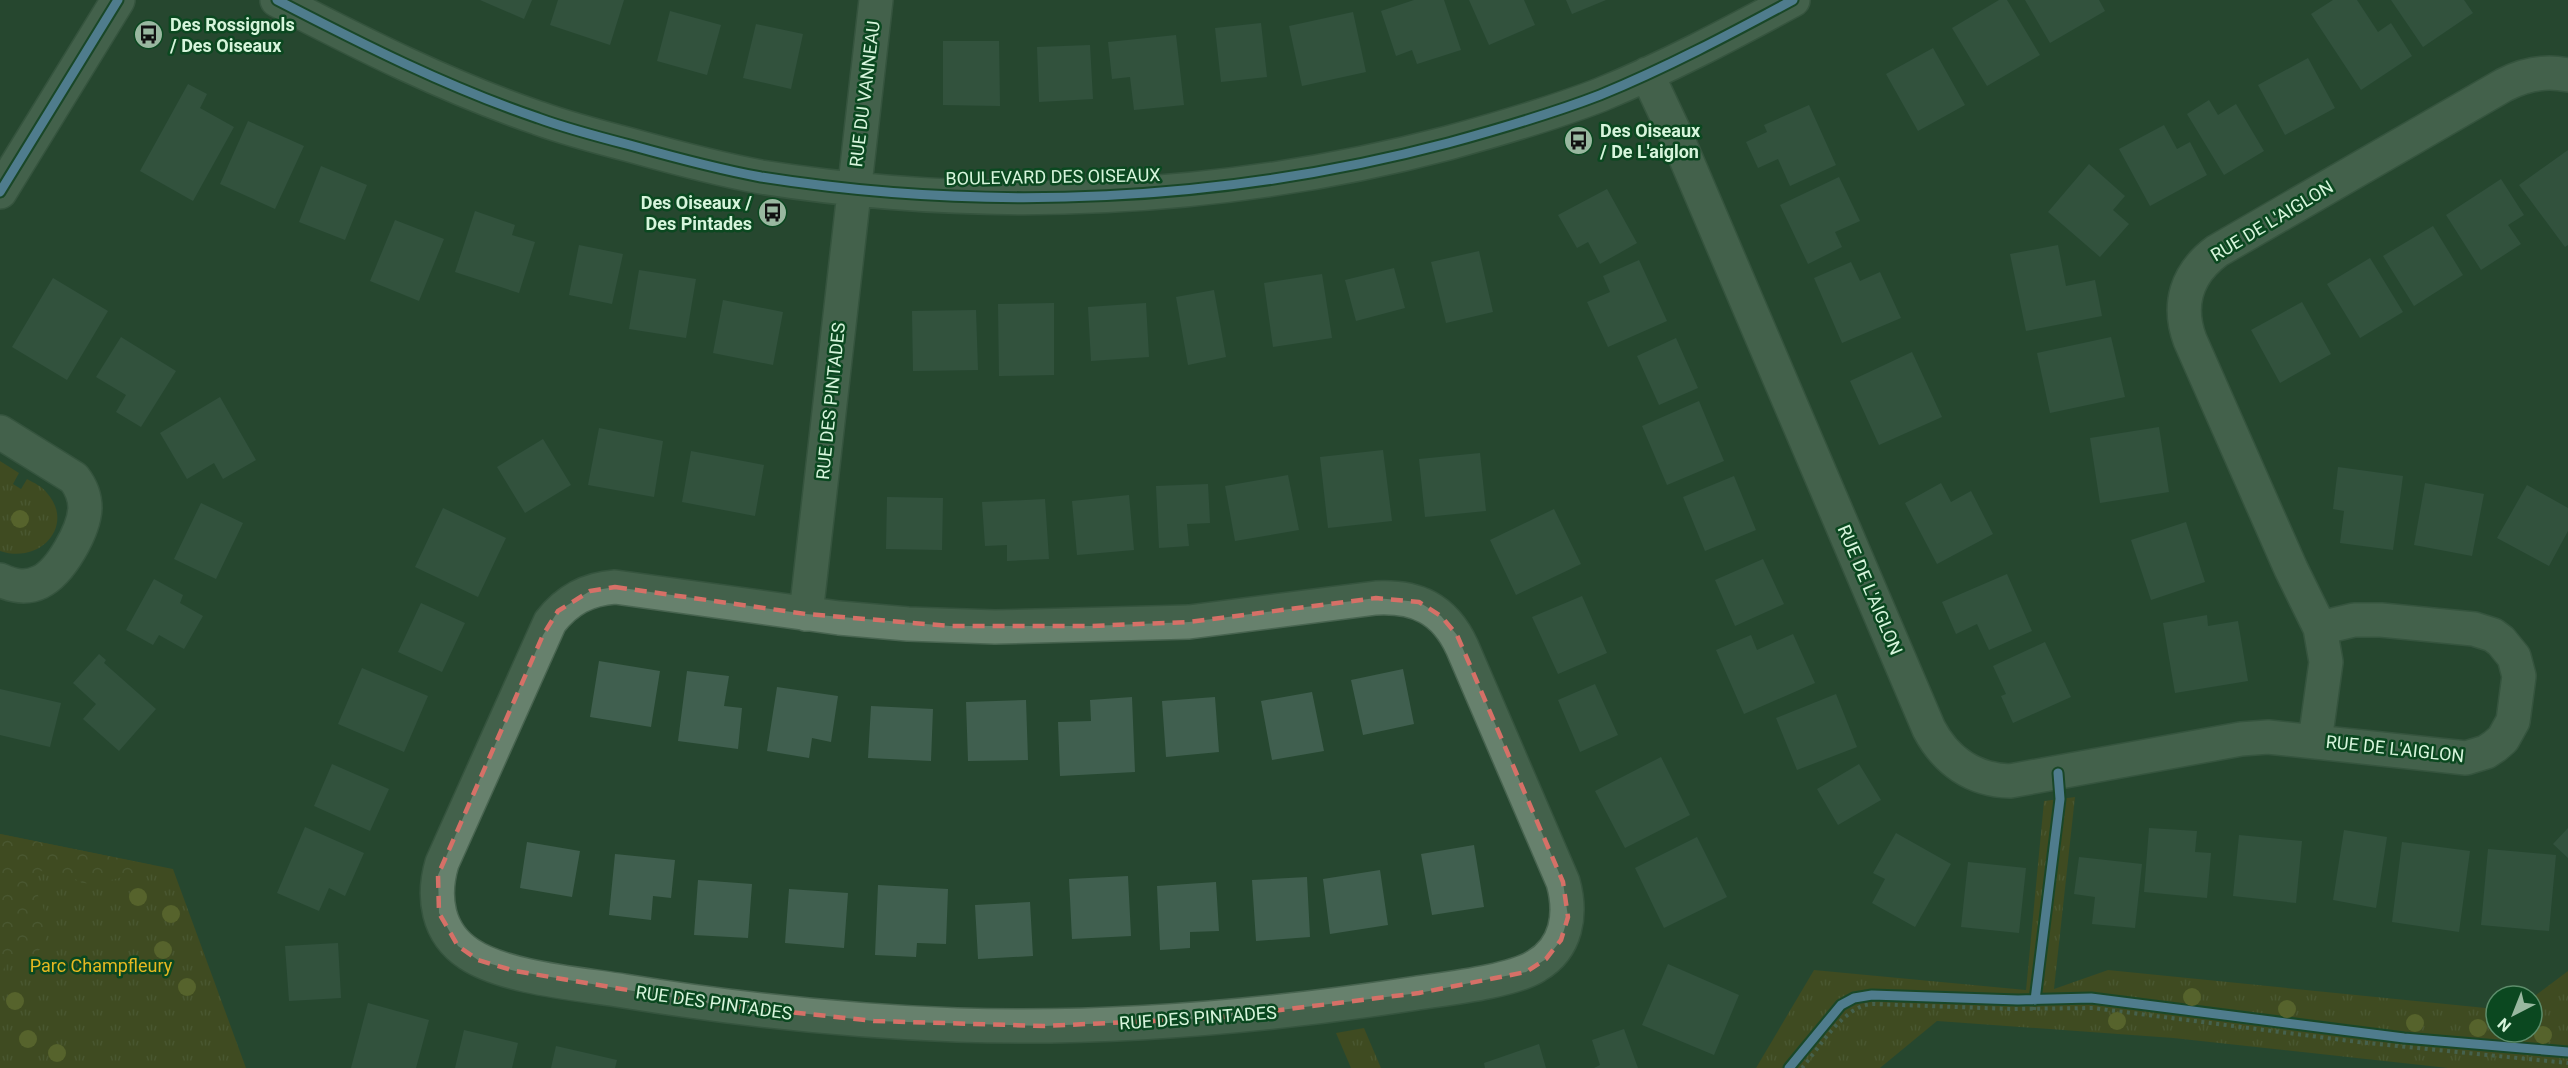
<svg xmlns="http://www.w3.org/2000/svg" width="2568" height="1068" font-family="Roboto,sans-serif">
<style>
.grass{fill:url(#grass-tufts)}
.forest{fill:url(#forest-crowns)}
.building{fill:#405f4f}
.lines{fill:none;stroke-linecap:round;stroke-linejoin:round}
.minor-casing{stroke:#486450;stroke-width:36}
.path{stroke:#6d8271;stroke-width:4;stroke-dasharray:3 4.5;stroke-linecap:butt}
.minor{stroke:#67816d;stroke-width:33}
.cycleway-casing{stroke:#0b4820;stroke-width:13}
.cycleway{stroke:#80bcff;stroke-width:9}
.tree{fill:#908528}
.marked{fill:none;stroke:#d67067;stroke-width:4.5;stroke-dasharray:12 8;stroke-linejoin:round}
.labels{text-anchor:middle;stroke-width:5;stroke-linejoin:round;paint-order:stroke}
.poi-label{font-size:18px;font-weight:bold;fill:#d7f5dc;stroke:#0b4820;text-anchor:start}
.street-label{font-size:18px;fill:#d7f5dc;stroke:#0b4820}
.park-label{font-size:18px;fill:#e6b822;stroke:#0b4820}
</style>
<defs>
<pattern id="grass-tufts" width="24" height="20" patternUnits="userSpaceOnUse" patternTransform="scale(1.5)"><rect width="24" height="20" fill="#5d5010"/><path d="M3 7l-1-3M5 7V3M7 7l1-3M15 17l-1-3M17 17v-4M19 17l1-3" fill="none" stroke="#746a32"/></pattern>
<pattern id="forest-crowns" width="20" height="18" patternUnits="userSpaceOnUse" patternTransform="scale(1.5)"><rect width="20" height="18" fill="#5d5010"/><path d="M2 6a3 3 0 1 1 6 0M12 15a3 3 0 1 1 6 0" fill="none" stroke="#746a32"/></pattern>
</defs>
<rect width="100%" height="100%" fill="#264730"/>
<path class="grass" d="M0 461 19 473 13 484 21 489 27 479C34 483 42 486 47 493 75 524 42 565 0 551Z
M2075 797 2054 989 2108 970 2496 1009V1032H2532V998L2568 971V1068H2448L2173 1038 1937 1021 1880 1068H1756L1814 970 2026 990 2044 801Z
M0 834 173 869 246 1068H0Z
M1364 1028 1381 1068H1351L1336 1033Z"/>
<path class="forest" d="M0 834 152 865 144 874 130 875 96 884 82 883 65 873 40 871 33 885C47 914 58 935 31 959L9 957 0 977Z"/>
<path class="building" d="M480 0H532L524 19Z
M558 0H624L610 45 550 25Z
M1414 0H1444L1461 50 1417 64 1412 50 1396 56 1381 11Z
M1469 0H1524L1535 25 1489 45Z
M1566 0H1606L1572 14Z
M1999 0H2007L2040 55 1987 86 1952 28Z
M2025 0H2099L2105 11 2050 43Z
M2333 0H2357L2378 32 2391 23 2412 56 2361 90 2311 14Z
M2391 0H2464L2473 13 2423 47Z
M670 11 721 25 707 75 657 61Z
M1353 12 1366 72 1302 86 1289 26Z
M1261 23 1267 77 1221 82 1215 28Z
M756 24 803 34 791 89 743 78Z
M1176 35 1184 105 1134 110 1130 77 1112 79 1108 42Z
M943 41H999L1000 106 943 105Z
M1090 45 1093 99 1039 102 1037 47Z
M1933 48 1965 105 1918 131 1886 74Z
M2308 58 2335 108 2285 135 2258 85Z
M188 84 207 94 200 108 234 127 193 201 140 171Z
M2209 100 2218 115 2236 104 2264 151 2224 175 2187 114Z
M1809 105 1836 165 1790 186 1778 159 1758 168 1746 142 1767 132 1764 125Z
M248 121 304 146 275 209 220 184Z
M2164 125 2177 149 2190 142 2207 175 2150 206 2119 149Z
M2568 150V245L2565 247 2519 185Z
M2089 164 2125 196 2113 210 2129 224 2100 257 2048 212Z
M321 166 367 185 345 240 299 222Z
M1839 177 1860 221 1835 232 1842 247 1808 264 1780 205Z
M2501 179 2524 215 2508 225 2521 244 2481 270 2446 215Z
M1607 189 1637 243 1600 264 1588 242 1577 248 1558 215Z
M475 211 515 225 512 235 535 242 519 293 455 272Z
M395 220 444 239 419 301 370 281Z
M2433 226 2463 275 2414 306 2383 256Z
M579 245 623 254 612 304 569 295Z
M2058 245 2066 286 2095 280 2102 316 2026 331 2010 254Z
M1479 251 1493 312 1446 323 1431 262Z
M2370 258 2403 312 2360 338 2327 284Z
M1639 260 1667 321 1608 347 1587 302 1610 292 1603 276Z
M1851 262 1860 281 1880 272 1901 318 1842 343 1814 278Z
M1394 268 1405 308 1356 321 1345 280Z
M639 270 696 279 686 338 629 329Z
M1322 274 1332 338 1273 347 1264 283Z
M53 278 108 311 67 380 12 347Z
M1214 290 1226 357 1188 365 1176 297Z
M723 300 783 312 773 365 713 353Z
M2302 302 2331 354 2280 383 2251 330Z
M1054 303V375L999 376 998 304Z
M1146 303 1149 357 1091 361 1088 307Z
M976 310 978 370 913 371 912 311Z
M121 337 176 371 141 427 116 412 126 395 96 377Z
M2111 337 2125 397 2050 413 2037 353Z
M1676 338 1698 388 1659 405 1637 356Z
M1912 352 1942 417 1879 445 1850 381Z
M220 397 256 460 223 479 214 463 187 479 160 433Z
M1699 401 1724 461 1667 485 1642 426Z
M2159 427 2169 492 2100 503 2090 438Z
M599 428 663 441 654 497 588 485Z
M543 439 571 485 525 513 497 467Z
M1383 450 1392 521 1328 528 1320 457Z
M691 451 764 465 755 516 682 502Z
M1480 453 1486 511 1425 517 1419 459Z
M2338 467 2403 476 2393 550 2340 543 2344 511 2333 509Z
M1288 475 1299 530 1235 541 1225 486Z
M1734 476 1756 530 1705 551 1683 497Z
M1941 483 1951 502 1971 491 1993 534 1937 564 1905 503Z
M2425 483 2484 494 2472 556 2414 545Z
M1208 484 1210 523 1187 524 1189 546 1159 548 1156 486Z
M2527 485 2568 508V531L2549 566 2497 538Z
M1129 495 1134 550 1077 555 1072 501Z
M887 497 943 498 942 550 886 549Z
M1045 499 1049 559 1007 561V545L985 546 982 502Z
M201 503 243 523 216 579 174 559Z
M443 508 506 538 478 597 415 567Z
M1554 509 1581 564 1516 595 1490 540Z
M2186 522 2205 582 2151 600 2131 540Z
M1763 559 1784 604 1735 626 1715 580Z
M2007 574 2032 631 1989 650 1977 624 1956 634 1942 602Z
M154 579 183 595 180 603 203 616 184 649 159 635 153 645 126 630Z
M1582 596 1607 653 1558 674 1532 617Z
M421 603 465 623 442 672 398 652Z
M2207 615 2208 626 2238 621 2248 681 2175 693 2163 623Z
M1793 634 1815 683 1744 714 1716 650 1751 635 1757 650Z
M2045 642 2071 697 2013 723 2001 696 2006 694 1993 666Z
M99 654 106 660 104 663 156 709 119 751 83 719 96 704 73 683Z
M599 661 660 671 651 727 590 717Z
M362 668 428 696 404 752 338 724Z
M1403 669 1414 724 1363 735 1351 680Z
M687 671 729 676 724 706 742 708 738 749 678 741Z
M1595 684 1618 735 1580 752 1558 700Z
M777 687 838 696 831 742 812 738 809 758 767 751Z
M0 689 61 703 50 747 0 735Z
M1312 692 1324 751 1272 760 1261 701Z
M1836 694 1857 747 1797 770 1776 718Z
M1132 697 1135 772 1060 776 1058 722 1091 721 1090 700Z
M1215 697 1219 752 1166 757 1162 701Z
M1026 700 1028 760 968 761 966 702Z
M871 706 933 709 931 761 868 758Z
M1661 757 1690 815 1625 848 1595 791Z
M332 764 389 789 370 831 314 806Z
M1859 764 1881 800 1838 825 1817 789Z
M305 827 364 853 345 896 329 888 319 911 277 893Z
M2149 828 2197 831 2195 852 2211 853 2207 898 2144 892Z
M2568 828V858L2553 844Z
M2344 830 2387 837 2376 908 2333 900Z
M1896 833 1951 864 1915 927 1872 903 1885 879 1873 873Z
M2239 835 2302 841 2296 903 2233 896Z
M1697 837 1727 897 1664 928 1635 868Z
M527 842 580 851 572 897 520 888Z
M2402 842 2470 851 2459 932 2392 922Z
M1474 845 1484 907 1432 915 1421 854Z
M2488 849 2556 855 2549 931 2481 925Z
M615 854 675 860 671 898 653 896 651 920 609 915Z
M2079 857 2142 864 2135 928 2092 924 2095 897 2074 894Z
M1968 862 2026 868 2019 933 1961 927Z
M1380 870 1388 925 1330 934 1323 879Z
M1128 876 1131 936 1072 939 1069 879Z
M1307 877 1310 937 1256 941 1252 880Z
M698 880 752 884 748 938 694 935Z
M1216 882 1219 931 1190 932V948L1160 950 1157 886Z
M878 885 948 889 946 944 917 943 916 957 875 955Z
M789 889 848 893 844 948 785 943Z
M1030 902 1033 956 978 959 975 905Z
M338 943 341 998 289 1001 285 946Z
M1668 964 1739 995 1714 1055 1642 1025Z
M368 1003 429 1020 416 1068H351Z
M1624 1029 1638 1068H1594L1600 1065 1592 1040Z
M464 1030 518 1043 512 1068H455Z
M1539 1044 1546 1068H1485L1484 1063Z
M556 1046 617 1060 615 1068H551Z"/>
<g class="lines">
<defs>
<path id="minor" d="M277 0C362 44 447 87 538 118 568 129 599 137 630 145 673 157 717 169 761 177 989 213 1225 202 1448 143 1499 129 1551 114 1600 95 1666 68 1730 34 1793 0
M1647 74 1678 140 1929 729C1946 761 1973 780 2010 781L2241 739 2268 737 2466 758 2486 752 2495 746 2503 739 2513 721 2519 676 2514 657 2501 641 2493 635 2474 629 2381 620H2354L2320 628
M0 192 118 0
M0 432 74 478C81 487 85 496 85 508 84 530 61 572 40 582 26 589 13 586 0 580
M615 587 839 618 908 624 995 627 1189 622 1376 598C1416 596 1444 608 1462 647L1563 882C1572 914 1567 948 1536 966 1511 982 1442 989 1411 994 1261 1017 1109 1030 957 1025 845 1021 735 1009 624 991 581 984 505 978 469 954 437 933 432 897 442 863L550 622C567 600 587 589 615 587Z
M806 614 876 0
M2315 741 2326 662 2320 628 2291 569 2190 340C2177 305 2186 274 2217 251L2504 85C2525 74 2545 70 2568 75"/>
</defs>
<use href="#minor" class="minor-casing"/>
<path class="path" d="M2034 1010 2035 1000
M1802 1068C1820 1047 1844 1005 1873 1004L2011 1009 2093 1008 2358 1042 2568 1063"/>
<use href="#minor" class="minor"/>
<defs>
<path id="cycleway" d="M277 0C362 44 447 87 538 118 568 129 599 137 630 145 673 157 717 169 761 177 989 213 1225 202 1448 143 1499 129 1551 114 1600 95 1666 68 1730 34 1793 0
M0 192 118 0
M2035 1000 2060 799 2058 773
M1789 1068 1841 1005 1854 998 1872 995 2018 1000 2091 998 2404 1038 2568 1052"/>
</defs>
<use href="#cycleway" class="cycleway-casing"/>
<use href="#cycleway" class="cycleway"/>
</g>
<g class="tree">
<circle cx="20" cy="519" r="9"/>
<circle cx="138" cy="897" r="9"/>
<circle cx="171" cy="914" r="9"/>
<circle cx="163" cy="950" r="9"/>
<circle cx="187" cy="987" r="9"/>
<circle cx="2192" cy="997" r="9"/>
<circle cx="15" cy="1001" r="9"/>
<circle cx="2287" cy="1009" r="9"/>
<circle cx="2117" cy="1021" r="9"/>
<circle cx="2415" cy="1023" r="9"/>
<circle cx="2478" cy="1028" r="9"/>
<circle cx="2543" cy="1035" r="9"/>
<circle cx="28" cy="1039" r="9"/>
<circle cx="57" cy="1053" r="9"/>
</g>
<path d="M0 0H2568V1068H0ZM615 587 806 614 950 626H1090L1189 622 1376 598 1419 602 1441 616 1457 635 1563 882 1568 917 1561 940 1546 959 1526 972 1419 993 1215 1018 1045 1026 874 1021 705 1003 515 971 478 960 458 946 439 913 438 875 543 635 558 611 590 591Z" fill="#264730" fill-opacity=".55" fill-rule="evenodd"/>
<path class="marked" d="M615 587 806 614 950 626H1090L1189 622 1376 598 1419 602 1441 616 1457 635 1563 882 1568 917 1561 940 1546 959 1526 972 1419 993 1215 1018 1045 1026 874 1021 705 1003 515 971 478 960 458 946 439 913 438 875 543 635 558 611 590 591Z"/>
<defs>
<symbol id="bus-disc" viewBox="-11 -11 22 22"><circle r="9.5" fill="#99b8a0" stroke="#0b4820"/><path d="M-5-6H5V4H4V6H2V4H-2V6H-4V4H-5ZM-3.5-4V0h7V-4ZM-3.5 1.2v1.5H-2V1.2ZM2 1.2v1.5H3.5V1.2Z" fill="#111"/></symbol>
</defs>
<g fill-rule="evenodd">
<use href="#bus-disc" x="132" y="18" width="33" height="33"/>
<use href="#bus-disc" x="1562" y="124" width="33" height="33"/>
<use href="#bus-disc" x="756" y="196" width="33" height="33"/>
</g>
<g class="labels">
<g class="poi-label">
<text x="170" y="31">Des Rossignols<tspan x="170" dy="21">/ Des Oiseaux</tspan></text>
<text x="1600" y="137">Des Oiseaux<tspan x="1600" dy="21">/ De L'aiglon</tspan></text>
<text x="752" y="209" text-anchor="end">Des Oiseaux /<tspan x="752" dy="21">Des Pintades</tspan></text>
</g>
<g class="street-label">
<text transform="translate(865 94) rotate(-83)" y="6">RUE DU VANNEAU</text>
<text transform="translate(1053 177) rotate(-1)" y="6">BOULEVARD DES OISEAUX</text>
<text transform="translate(2272 221) rotate(-31)" y="6">RUE DE L'AIGLON</text>
<text transform="translate(831 401) rotate(-84)" y="6">RUE DES PINTADES</text>
<text transform="translate(1870 590) rotate(67)" y="6">RUE DE L'AIGLON</text>
<text transform="translate(2395 749) rotate(6)" y="6">RUE DE L'AIGLON</text>
<text transform="translate(714 1003) rotate(8)" y="6">RUE DES PINTADES</text>
<text transform="translate(1198 1018) rotate(-4)" y="6">RUE DES PINTADES</text>
</g>
<g class="park-label">
<text x="101" y="972">Parc Champfleury</text>
</g>
</g>
<g transform="translate(2514 1014) rotate(222)"><circle r="28" fill="#0b4820" stroke="#5d8d6b" stroke-width="1.5"/>
<path d="M0-4.5L10 22L0 15L-10 22Z" fill="#99b8a0"/>
<text y="-9" font-size="16" font-weight="bold" text-anchor="middle" fill="#d7f5dc">N</text>
</g>
</svg>
